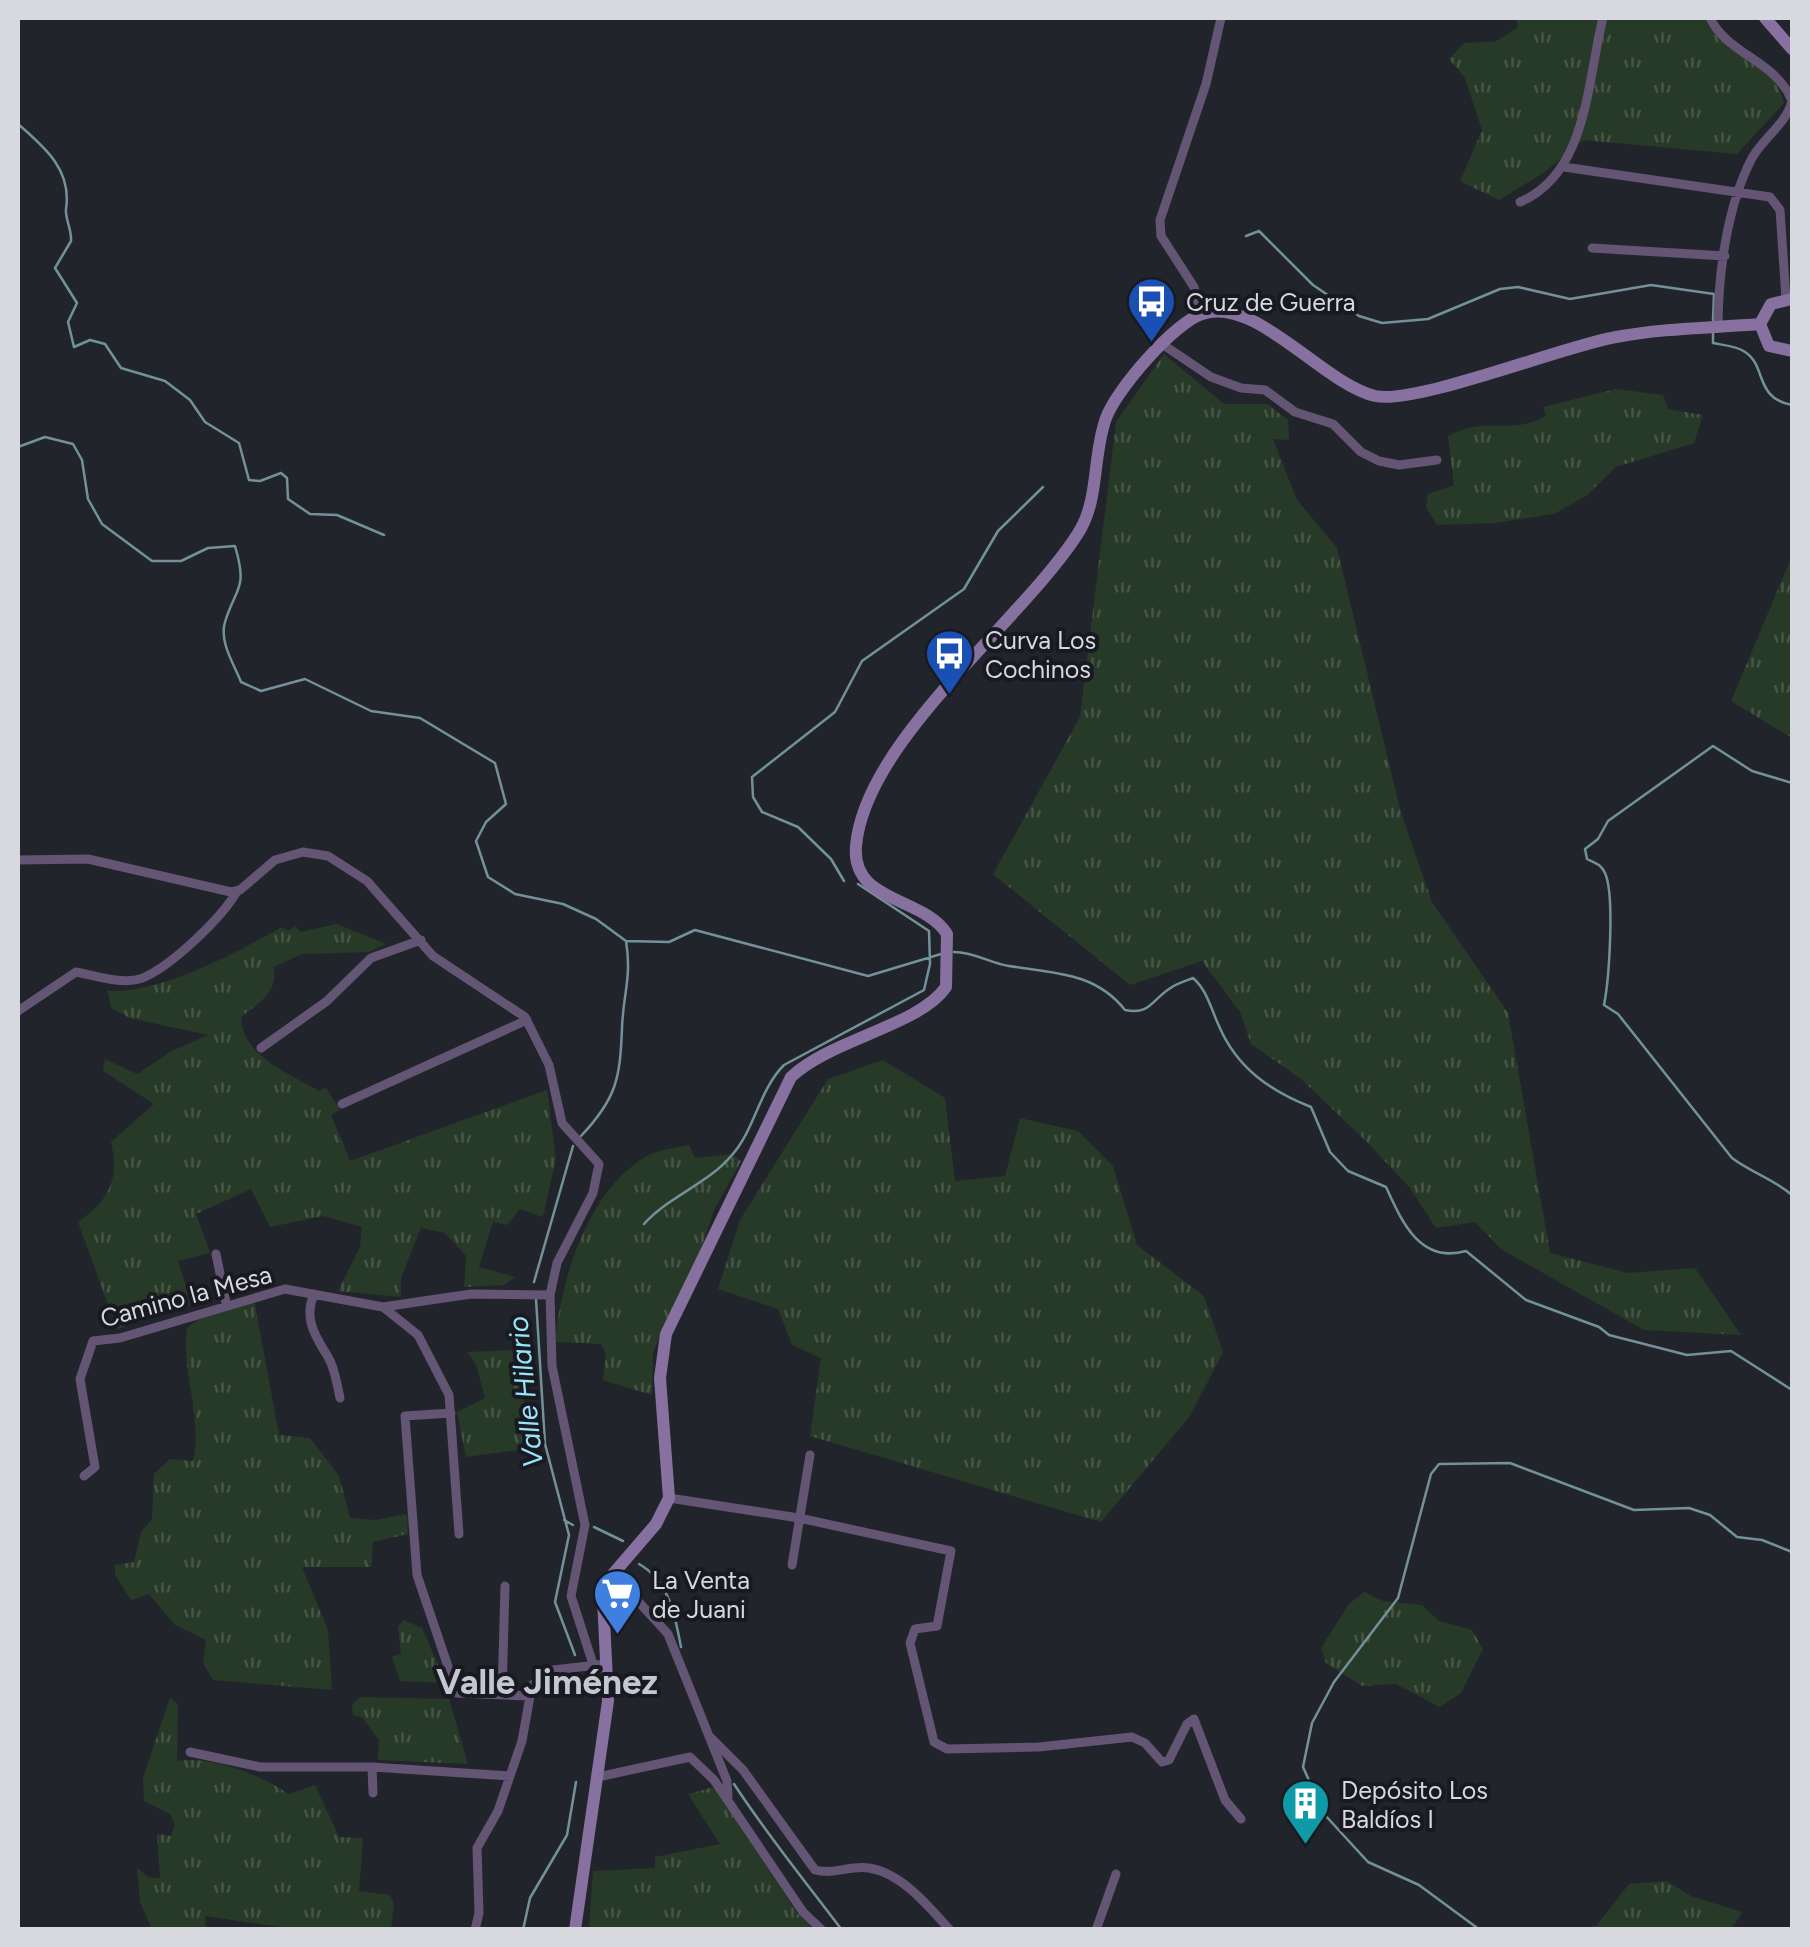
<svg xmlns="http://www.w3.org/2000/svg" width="1810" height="1947" font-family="Figtree,sans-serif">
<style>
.grass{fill:url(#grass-tufts)}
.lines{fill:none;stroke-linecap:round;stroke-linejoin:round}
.stream{stroke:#729199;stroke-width:2.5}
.minor{stroke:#635573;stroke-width:9}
.secondary{stroke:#8771a0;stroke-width:12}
.labels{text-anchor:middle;stroke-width:8;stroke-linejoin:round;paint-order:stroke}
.poi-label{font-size:25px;fill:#d8d9de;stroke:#191a21;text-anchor:start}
.street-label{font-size:25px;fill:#d8d9de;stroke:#191a21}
.water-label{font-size:28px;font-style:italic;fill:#98e5f9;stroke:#191a21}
.district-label{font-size:35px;font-weight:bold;fill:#c4c7d1;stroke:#191a21}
</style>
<defs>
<pattern id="grass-tufts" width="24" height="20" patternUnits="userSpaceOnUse" patternTransform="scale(2.5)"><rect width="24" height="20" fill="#273927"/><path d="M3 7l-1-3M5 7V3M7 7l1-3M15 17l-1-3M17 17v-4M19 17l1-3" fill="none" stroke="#465546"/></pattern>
</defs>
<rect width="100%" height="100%" fill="#22242b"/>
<path class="grass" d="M1516 18H1704C1722 54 1777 63 1784 103L1737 154 1583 140 1545 172 1499 200 1460 181 1482 130 1465 78 1449 59 1464 43 1495 42 1518 27Z
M1164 354 1224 404H1267L1288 420 1289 440 1273 439 1297 500 1337 548 1401 813 1432 902 1508 1013 1550 1253 1628 1273 1695 1268 1741 1335 1644 1330 1501 1249 1475 1222 1436 1228 1410 1188 1367 1142 1301 1079 1251 1044 1240 1012 1202 961 1130 985 993 874 1080 717 1116 422Z
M1616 389 1663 395 1668 409 1703 415 1694 443 1616 467 1586 496 1554 514 1494 523 1437 525 1426 507 1428 494 1454 485 1448 436C1491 414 1507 437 1546 416L1543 407Z
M1792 556V738L1731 701Z
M337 924 386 944 369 952 302 954 273 967C280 991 258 1004 241 1017 242 1056 289 1073 319 1091L326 1088 340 1110 331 1115 350 1161 547 1090 556 1159 543 1217 520 1209 507 1225 493 1222 479 1267 515 1277 504 1285 464 1287 466 1256 445 1233 421 1228 401 1278V1297L338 1291 360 1247 362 1227 323 1216 270 1227 251 1189 196 1214 210 1253 178 1261 192 1305 117 1329 78 1222C109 1201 120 1179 111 1142L154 1104 103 1071 105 1059 137 1074 172 1051 208 1035 130 1018 111 1008 108 991C163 993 235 953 282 927L288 931 296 926 300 932Z
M883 1060 945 1098 955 1181 1005 1176 1020 1118 1078 1131 1113 1166 1137 1245 1204 1296 1223 1352 1190 1416 1101 1522 810 1436 821 1358 792 1345 778 1309 718 1289 740 1220 828 1079Z
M689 1145 695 1158 732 1154 741 1161 714 1210 698 1258 653 1352 652 1395 603 1380 606 1353 601 1344 555 1342C561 1279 589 1185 651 1154 662 1149 677 1148 689 1145Z
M254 1300 279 1435 310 1438 339 1476 350 1518 375 1520 407 1514 408 1534 373 1542 371 1567H302L328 1630 332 1690 213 1680 203 1663 206 1640 175 1625 149 1594 131 1600 115 1575V1565L134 1562 141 1532 152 1519 154 1474 170 1459 193 1461C203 1419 181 1371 187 1328L201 1317Z
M514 1350 533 1448 466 1457 457 1412 485 1398 476 1364 467 1352Z
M1364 1592 1383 1601 1422 1605 1439 1621 1472 1630 1483 1649 1461 1693 1440 1707 1396 1684 1362 1686 1326 1663 1321 1648 1349 1604Z
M403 1620 422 1628 446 1683 400 1681 392 1657 401 1654 398 1627Z
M360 1697 449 1699 468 1764 378 1760 379 1740 362 1717 353 1715 352 1705Z
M170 1698 178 1704 177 1761C212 1755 260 1775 289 1794L315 1785 339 1837 363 1838 359 1891 390 1895 394 1903 391 1929H292L205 1916 206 1929H152L140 1902 137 1868 148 1877 160 1878 157 1834 171 1836 175 1825 170 1814 144 1801 143 1777Z
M714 1787 797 1913 813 1929 589 1930 593 1871 655 1868V1857L720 1844 688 1794Z
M1667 1881 1691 1896 1742 1912 1732 1929H1584L1597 1925 1629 1884Z"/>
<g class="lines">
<path class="stream" d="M18 124C46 148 72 171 66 209 65 219 72 230 71 241L55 268 77 303 68 322 74 347 90 340 105 344 121 368 165 381 190 400 205 422 239 443 249 480 260 481 281 473 287 478 288 499 310 514 337 515 384 535
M1246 236 1259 231 1313 285 1359 316 1382 323 1428 319 1500 289 1518 287 1570 299 1651 285 1714 294 1713 320
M1713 333V343C1722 345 1737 346 1745 352 1767 366 1754 398 1792 405
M18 447 45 437 73 444 82 460 88 499 102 524 152 561H181L208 548 235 546C248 590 236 586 225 622 219 642 234 664 241 682L261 691 305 679 371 711 420 718 495 763 506 804 486 822 476 841 488 877 515 894 563 904 596 919 626 941C632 978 623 994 622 1028 620 1078 617 1098 581 1136
M18 517V519
M1792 783 1752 771 1713 746 1608 821 1598 839 1585 849 1587 859C1595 863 1601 864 1605 873 1615 895 1609 980 1604 1005L1618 1014 1732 1158C1752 1173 1772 1178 1792 1195
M844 881 831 859 798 827 762 812 753 797 752 777 835 712 862 661 964 589 998 531 1043 487
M626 941 669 942 695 930 868 976 941 954
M954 952C974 952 990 963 1009 966 1053 973 1095 972 1125 1010 1150 1015 1151 1001 1169 989 1175 984 1185 981 1193 978 1207 990 1211 1009 1219 1026 1237 1068 1270 1091 1311 1107L1330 1152 1348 1171 1386 1187C1402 1222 1420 1264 1466 1251L1526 1300 1599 1327 1609 1335 1687 1355 1731 1351 1792 1390
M644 1224C669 1196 708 1184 732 1155 755 1129 759 1090 784 1065L924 990 930 964 929 931 858 884
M534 1282 573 1146
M536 1299 545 1444 569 1535 555 1602 575 1655
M564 1520 573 1525
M594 1527 623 1541
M639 1564C669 1581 675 1615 681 1647
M734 1784C768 1836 805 1881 842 1930
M523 1930 530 1898 567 1835 576 1782
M1480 1930 1419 1885 1368 1862 1324 1814 1303 1767 1312 1723 1334 1682 1398 1598 1431 1474 1439 1464 1510 1463 1634 1510 1689 1508 1710 1515 1737 1537 1762 1540 1792 1552"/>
<path class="minor" d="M1710 18C1728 55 1777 61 1792 101 1787 123 1763 138 1752 158 1727 206 1718 274 1718 328
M1564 167 1770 197 1780 210 1786 299
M1520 202C1588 173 1587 80 1603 18
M1592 248 1725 256
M1200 314 1194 287 1161 236 1160 220 1206 84 1221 18
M1162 344 1211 377 1241 388 1265 390 1295 412 1333 424 1361 452 1379 461 1399 465 1437 460
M18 860 88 859 231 892 240 890 275 860 303 852 328 856 367 881 433 956 525 1017 549 1065 562 1123 599 1164 593 1193 557 1263 550 1295 552 1366 585 1525 571 1596 593 1664
M18 1011 76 972C96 976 125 986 145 977 173 964 222 918 237 891
M261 1048 327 1001 371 958 421 940
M342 1104 527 1020
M216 1254 226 1303
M314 1294C303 1319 316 1337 328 1357 335 1368 337 1385 340 1398
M383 1307 418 1335 449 1395 459 1534
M451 1413 405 1416 417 1575 457 1693 529 1696
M84 1476 95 1467 80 1379 93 1341 120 1338 285 1289 383 1307 471 1294 550 1295
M669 1498 799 1518 951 1551 937 1626 915 1629 910 1643 934 1742 947 1749 1039 1747 1132 1737 1145 1743 1162 1762 1169 1760 1187 1724 1194 1719 1225 1800 1241 1819
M792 1565 810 1455
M613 1574 668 1634 727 1781 728 1797
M502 1694 505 1586
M711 1738 743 1770 815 1870C835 1875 850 1865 869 1868 902 1873 929 1907 950 1930
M190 1752 260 1767H372L510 1776
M372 1767 373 1793
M598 1777 690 1757 714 1780 803 1912 822 1930
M475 1930 479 1913 477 1848 498 1811 522 1741 532 1685 553 1670 606 1664
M1096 1930 1116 1874"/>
<path class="secondary" d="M1765 18 1792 49
M1792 299 1771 304 1760 324 1769 346 1792 351
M575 1930 608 1701 603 1599 613 1574 656 1524 669 1498 660 1378 666 1334 791 1077C831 1039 919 1026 946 987L947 934C923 896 851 903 856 846 865 741 1020 623 1077 535 1100 501 1092 456 1106 418 1116 390 1174 323 1202 314 1255 295 1323 384 1375 396 1416 405 1563 346 1616 337 1663 328 1712 328 1760 324"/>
</g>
<defs>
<symbol id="bus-pin" viewBox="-11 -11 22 30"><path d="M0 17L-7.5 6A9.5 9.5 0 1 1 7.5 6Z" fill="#1a4fb4" stroke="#191a21"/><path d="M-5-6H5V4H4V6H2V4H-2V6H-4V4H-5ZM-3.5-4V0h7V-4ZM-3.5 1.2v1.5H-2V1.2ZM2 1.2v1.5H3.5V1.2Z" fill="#fff"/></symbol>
<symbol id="supermarket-pin" viewBox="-11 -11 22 30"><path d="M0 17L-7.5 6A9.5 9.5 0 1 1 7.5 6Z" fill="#3f7fe0" stroke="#191a21"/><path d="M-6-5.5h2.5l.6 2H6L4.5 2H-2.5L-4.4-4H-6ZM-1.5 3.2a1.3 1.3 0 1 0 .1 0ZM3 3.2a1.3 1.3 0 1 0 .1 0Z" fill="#fff"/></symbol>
<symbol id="building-pin" viewBox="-11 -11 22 30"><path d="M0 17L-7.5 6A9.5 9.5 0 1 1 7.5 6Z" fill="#0f9aa8" stroke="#191a21"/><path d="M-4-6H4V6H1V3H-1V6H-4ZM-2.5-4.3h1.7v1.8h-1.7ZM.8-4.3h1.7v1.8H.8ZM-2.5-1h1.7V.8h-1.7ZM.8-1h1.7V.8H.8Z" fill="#fff"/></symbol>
</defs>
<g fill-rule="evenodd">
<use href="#bus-pin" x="1124" y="274" width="55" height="75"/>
<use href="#bus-pin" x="922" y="626" width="55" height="75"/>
<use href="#supermarket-pin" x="590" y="1566" width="55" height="75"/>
<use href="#building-pin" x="1278" y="1776" width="55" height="75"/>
</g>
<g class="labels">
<g class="poi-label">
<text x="1186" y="311">Cruz de Guerra</text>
<text x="985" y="649">Curva Los<tspan x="985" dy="29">Cochinos</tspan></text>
<text x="652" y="1589">La Venta<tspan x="652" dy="29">de Juani</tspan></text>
<text x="1341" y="1799">Depósito Los<tspan x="1341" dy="29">Baldíos I</tspan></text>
</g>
<g class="street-label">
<text transform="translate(186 1296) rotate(-15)" y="9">Camino la Mesa</text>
</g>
<g class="water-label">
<text transform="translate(525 1392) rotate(-96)" y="10">Valle Hilario</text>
</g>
<g class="district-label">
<text x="547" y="1694">Valle Jiménez</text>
</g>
</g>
<rect width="1810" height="1947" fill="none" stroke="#d8d9de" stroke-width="40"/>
</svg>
